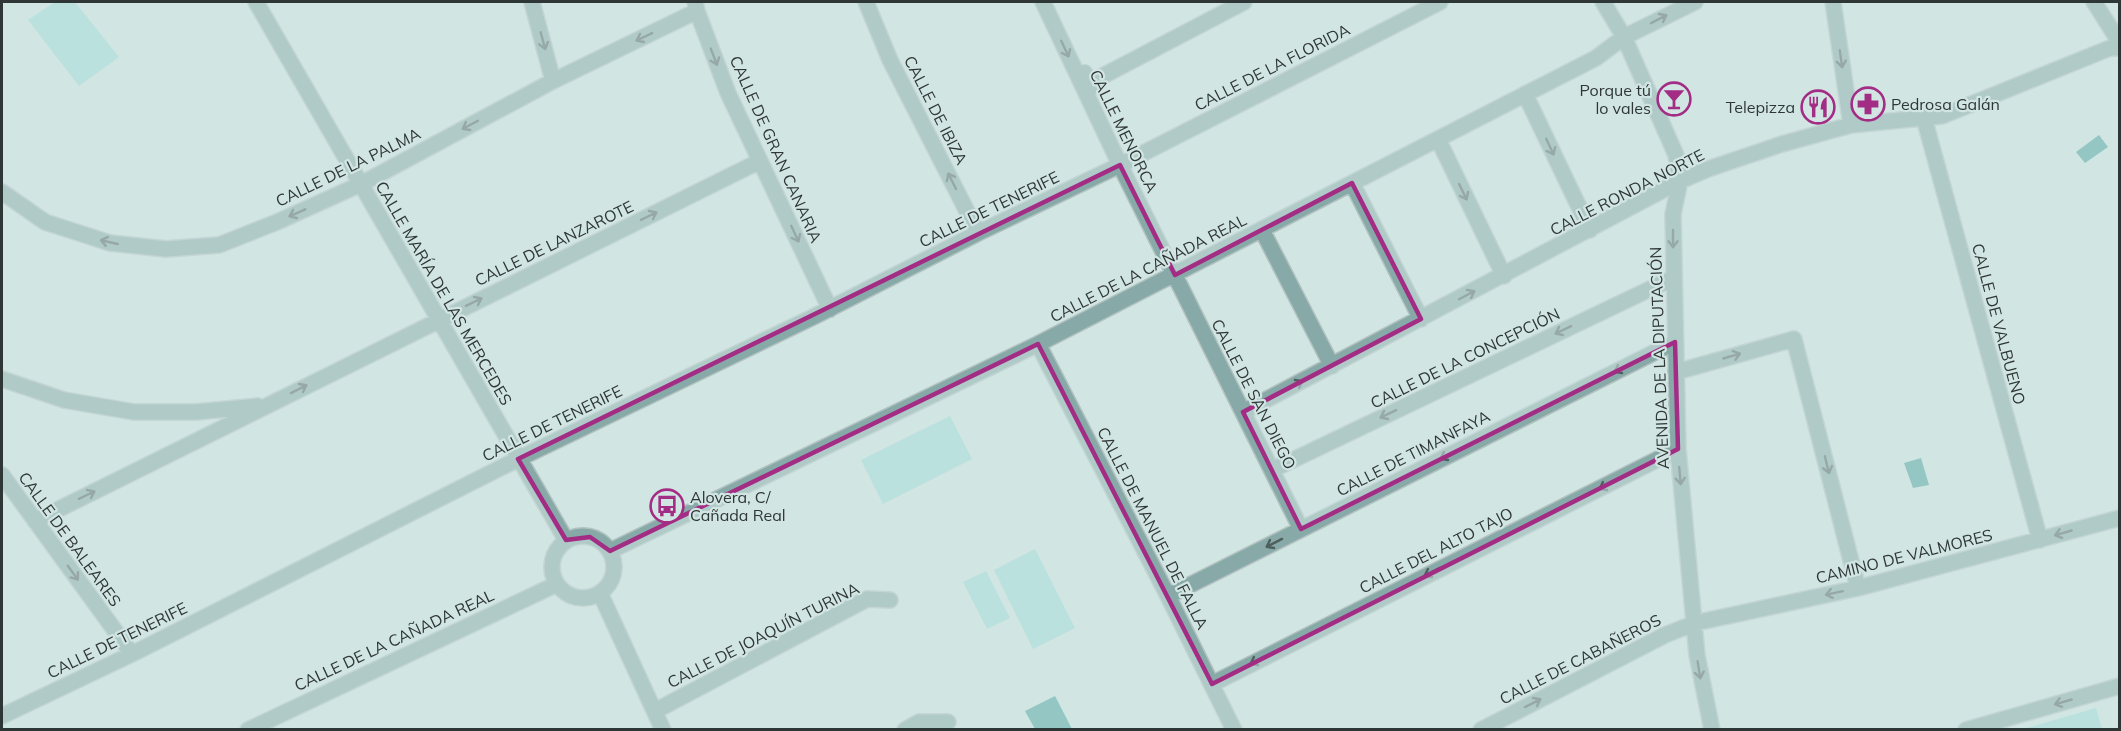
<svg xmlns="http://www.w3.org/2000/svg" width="2121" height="731" font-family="Mulish,sans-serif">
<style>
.green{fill:#9ddbd6}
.water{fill:#4aa19c}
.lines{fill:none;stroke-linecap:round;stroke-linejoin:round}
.pedestrian-casing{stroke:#b1c2c0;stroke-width:16}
.minor-casing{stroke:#b1c2c0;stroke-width:18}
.tertiary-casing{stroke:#b1c2c0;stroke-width:18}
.pedestrian{stroke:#87a9a7;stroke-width:14}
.minor{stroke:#87a9a7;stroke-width:15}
.tertiary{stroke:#87a9a7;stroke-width:15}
.oneway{stroke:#4e5f5e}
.marked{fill:none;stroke:#a32c85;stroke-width:4.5;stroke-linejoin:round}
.labels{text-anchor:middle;stroke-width:4.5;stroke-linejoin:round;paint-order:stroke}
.street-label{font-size:16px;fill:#2f3736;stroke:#d1e5e3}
.poi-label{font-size:16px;fill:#2f3736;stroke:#d1e5e3;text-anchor:end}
</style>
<rect width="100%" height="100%" fill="#d1e5e3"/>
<path class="green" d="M55 2H75L119 57 79 86 28 20Z
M950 416 972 459 883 504 861 460Z
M1035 549 1075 628 1033 649 994 570Z
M986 571 1010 618 987 629 963 582Z
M2096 708 2102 729H2023Z"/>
<path class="water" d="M2099 135 2108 147 2085 163 2076 152Z
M1921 458 1929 485 1913 488 1904 463Z
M1055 696 1072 729H1035L1025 711Z"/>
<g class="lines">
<defs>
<path id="pedestrian" d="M1078 76 1085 72 1094 87 1093 80 1097 79"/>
<path id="minor" d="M256 2 566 540
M532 2 553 81
M695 2 697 11 728 93 830 309
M866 2 890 60 978 233
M1043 2 1120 165 1301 529
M1603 2 1624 37 1676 155 1680 181 1673 214 1678 449 1697 655 1712 730
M1833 2 1851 125
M2094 2 2120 43
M1097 79 1244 2
M1525 94 1590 230
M1924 118 2040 540
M1438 139 1504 276
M1352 183 1421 319
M2 192 45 222 110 243 166 249 219 245 277 222 361 184 553 81 697 11
M1262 230 1332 366
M1038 344 1168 596 1234 730
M1676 372 1794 339 1858 588
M2 379 64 400 134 412H196L258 406
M1243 412 1680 181 1708 169 1782 144 1851 125 1942 116 2110 48H2120
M1272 470 1673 278
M2 475 132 654
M35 521 760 161
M610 551 1038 344 1596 58 1624 37 1695 2
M600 593 663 730
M1168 596 1675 342
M1212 684 1678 449
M655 711 867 599 890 600
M2 716 132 654 518 459 813 317 978 233 1120 165 1440 2
M905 730 919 722H948
M1481 730 1665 635 1695 623 1858 588 2120 518
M1966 730 2120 686"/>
<path id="tertiary" d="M552 567a31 31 0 1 1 62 0a31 31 0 1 1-62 0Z
M248 730 557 584"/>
</defs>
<use href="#pedestrian" class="pedestrian-casing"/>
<use href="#minor" class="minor-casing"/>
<use href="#tertiary" class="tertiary-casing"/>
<use href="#pedestrian" class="pedestrian"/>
<use href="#minor" class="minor"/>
<use href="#tertiary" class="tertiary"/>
</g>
<defs><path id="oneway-shaft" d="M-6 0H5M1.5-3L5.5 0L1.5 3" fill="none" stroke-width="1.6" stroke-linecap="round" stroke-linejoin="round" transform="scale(1.5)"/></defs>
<g class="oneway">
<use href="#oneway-shaft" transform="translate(1659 19) rotate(-27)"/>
<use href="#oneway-shaft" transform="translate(644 37) rotate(154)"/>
<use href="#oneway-shaft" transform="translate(543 41) rotate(75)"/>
<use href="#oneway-shaft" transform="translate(1065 49) rotate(65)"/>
<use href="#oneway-shaft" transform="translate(714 57) rotate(69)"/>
<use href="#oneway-shaft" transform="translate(1841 59) rotate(82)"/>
<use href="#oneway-shaft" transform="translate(470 125) rotate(152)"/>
<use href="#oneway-shaft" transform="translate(1550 147) rotate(65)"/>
<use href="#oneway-shaft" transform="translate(952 181) rotate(-117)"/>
<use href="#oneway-shaft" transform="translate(1463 192) rotate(64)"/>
<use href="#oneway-shaft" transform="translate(297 213) rotate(156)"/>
<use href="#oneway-shaft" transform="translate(649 216) rotate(-26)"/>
<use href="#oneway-shaft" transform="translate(795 234) rotate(65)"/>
<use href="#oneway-shaft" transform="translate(1673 239) rotate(90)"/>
<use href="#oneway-shaft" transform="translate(109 242) rotate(-167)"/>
<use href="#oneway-shaft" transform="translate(1467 295) rotate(-28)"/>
<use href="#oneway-shaft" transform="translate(474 302) rotate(-26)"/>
<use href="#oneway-shaft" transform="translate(1563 330) rotate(154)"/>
<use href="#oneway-shaft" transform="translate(1732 356) rotate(-16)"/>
<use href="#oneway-shaft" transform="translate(1622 368) rotate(153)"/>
<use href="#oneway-shaft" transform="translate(1295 385) rotate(-28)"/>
<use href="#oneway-shaft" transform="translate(299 389) rotate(-27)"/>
<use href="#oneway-shaft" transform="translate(1388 414) rotate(154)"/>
<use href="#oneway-shaft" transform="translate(1448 455) rotate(153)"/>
<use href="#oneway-shaft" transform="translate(1827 465) rotate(76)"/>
<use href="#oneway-shaft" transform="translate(1680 476) rotate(85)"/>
<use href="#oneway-shaft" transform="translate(1607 485) rotate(153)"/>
<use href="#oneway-shaft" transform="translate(87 495) rotate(-26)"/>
<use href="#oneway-shaft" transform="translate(2063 533) rotate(164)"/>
<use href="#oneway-shaft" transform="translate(1274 543) rotate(153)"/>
<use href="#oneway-shaft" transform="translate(1432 572) rotate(153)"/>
<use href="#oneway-shaft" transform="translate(73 573) rotate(54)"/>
<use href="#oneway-shaft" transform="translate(1834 593) rotate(168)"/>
<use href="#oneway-shaft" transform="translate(1258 660) rotate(153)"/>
<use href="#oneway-shaft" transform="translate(1699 670) rotate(81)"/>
<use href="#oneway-shaft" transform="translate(2063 702) rotate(164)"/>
<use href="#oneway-shaft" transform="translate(1533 703) rotate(-27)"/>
</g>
<path d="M0 0H2121V731H0ZM1120 165 1175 275 1352 183 1421 319 1243 412 1301 529 1675 342 1678 449 1212 684 1038 344 610 551 590 537 566 540 518 459Z" fill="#d1e5e3" fill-opacity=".55" fill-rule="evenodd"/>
<path class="marked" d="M1120 165 1175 275 1352 183 1421 319 1243 412 1301 529 1675 342 1678 449 1212 684 1038 344 610 551 590 537 566 540 518 459Z"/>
<defs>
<symbol id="bar-ring" viewBox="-11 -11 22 22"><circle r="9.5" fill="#d1e5e3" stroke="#a32c85" stroke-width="1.5"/><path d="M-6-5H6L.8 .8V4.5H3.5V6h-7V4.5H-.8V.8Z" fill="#a32c85"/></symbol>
<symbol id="pharmacy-ring" viewBox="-11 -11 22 22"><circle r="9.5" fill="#d1e5e3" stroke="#a32c85" stroke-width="1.5"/><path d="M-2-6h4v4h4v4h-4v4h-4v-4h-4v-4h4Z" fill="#a32c85"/></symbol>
<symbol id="restaurant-ring" viewBox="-11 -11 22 22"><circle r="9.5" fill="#d1e5e3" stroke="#a32c85" stroke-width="1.5"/><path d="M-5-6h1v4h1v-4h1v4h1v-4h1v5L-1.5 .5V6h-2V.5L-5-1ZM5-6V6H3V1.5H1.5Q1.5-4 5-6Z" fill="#a32c85"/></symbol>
<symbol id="bus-ring" viewBox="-11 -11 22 22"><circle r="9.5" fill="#d1e5e3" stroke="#a32c85" stroke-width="1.5"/><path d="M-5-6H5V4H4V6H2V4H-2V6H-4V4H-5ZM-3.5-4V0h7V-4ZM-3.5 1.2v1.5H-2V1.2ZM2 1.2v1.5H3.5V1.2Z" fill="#a32c85"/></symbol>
</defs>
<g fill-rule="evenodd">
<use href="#bar-ring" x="1655" y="80" width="38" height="38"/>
<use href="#pharmacy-ring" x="1849" y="85" width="38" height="38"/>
<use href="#restaurant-ring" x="1799" y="88" width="38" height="38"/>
<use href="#bus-ring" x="648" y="487" width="38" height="38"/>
</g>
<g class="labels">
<g class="street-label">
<text transform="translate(1272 67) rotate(-27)" y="6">CALLE DE LA FLORIDA</text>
<text transform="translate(936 110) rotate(63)" y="6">CALLE DE IBIZA</text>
<text transform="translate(1124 131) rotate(64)" y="6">CALLE MENORCA</text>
<text transform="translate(776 149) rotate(66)" y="6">CALLE DE GRAN CANARIA</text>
<text transform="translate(348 167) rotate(-26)" y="6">CALLE DE LA PALMA</text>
<text transform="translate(1627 192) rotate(-27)" y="6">CALLE RONDA NORTE</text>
<text transform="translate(989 209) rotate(-26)" y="6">CALLE DE TENERIFE</text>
<text transform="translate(554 243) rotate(-26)" y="6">CALLE DE LANZAROTE</text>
<text transform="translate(1148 268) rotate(-27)" y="6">CALLE DE LA CAÑADA REAL</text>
<text transform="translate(444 293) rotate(60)" y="6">CALLE MARÍA DE LAS MERCEDES</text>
<text transform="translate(1999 324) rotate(75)" y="6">CALLE DE VALBUENO</text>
<text transform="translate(1465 358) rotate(-26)" y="6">CALLE DE LA CONCEPCIÓN</text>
<text transform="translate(1659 358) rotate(-92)" y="6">AVENIDA DE LA DIPUTACIÓN</text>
<text transform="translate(1254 394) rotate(63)" y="6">CALLE DE SAN DIEGO</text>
<text transform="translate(552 423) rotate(-26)" y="6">CALLE DE TENERIFE</text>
<text transform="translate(1413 453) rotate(-27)" y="6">CALLE DE TIMANFAYA</text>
<text transform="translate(1153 528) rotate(63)" y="6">CALLE DE MANUEL DE FALLA</text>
<text transform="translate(70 539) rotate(54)" y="6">CALLE DE BALEARES</text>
<text transform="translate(1436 550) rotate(-27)" y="6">CALLE DEL ALTO TAJO</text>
<text transform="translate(1904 556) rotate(-14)" y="6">CAMINO DE VALMORES</text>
<text transform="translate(763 635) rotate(-27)" y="6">CALLE DE JOAQUÍN TURINA</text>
<text transform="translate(117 640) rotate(-26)" y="6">CALLE DE TENERIFE</text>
<text transform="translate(394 640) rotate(-25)" y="6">CALLE DE LA CAÑADA REAL</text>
<text transform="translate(1580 659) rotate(-27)" y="6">CALLE DE CABAÑEROS</text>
</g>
<g class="poi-label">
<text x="1651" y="96">Porque tú<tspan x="1651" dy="18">lo vales</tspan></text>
<text x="1891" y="110" text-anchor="start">Pedrosa Galán</text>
<text x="1795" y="113">Telepizza</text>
<text x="690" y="503" text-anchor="start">Alovera, C/<tspan x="690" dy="18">Cañada Real</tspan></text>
</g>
</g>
<rect width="2121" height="731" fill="none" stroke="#2f3736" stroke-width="6"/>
</svg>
